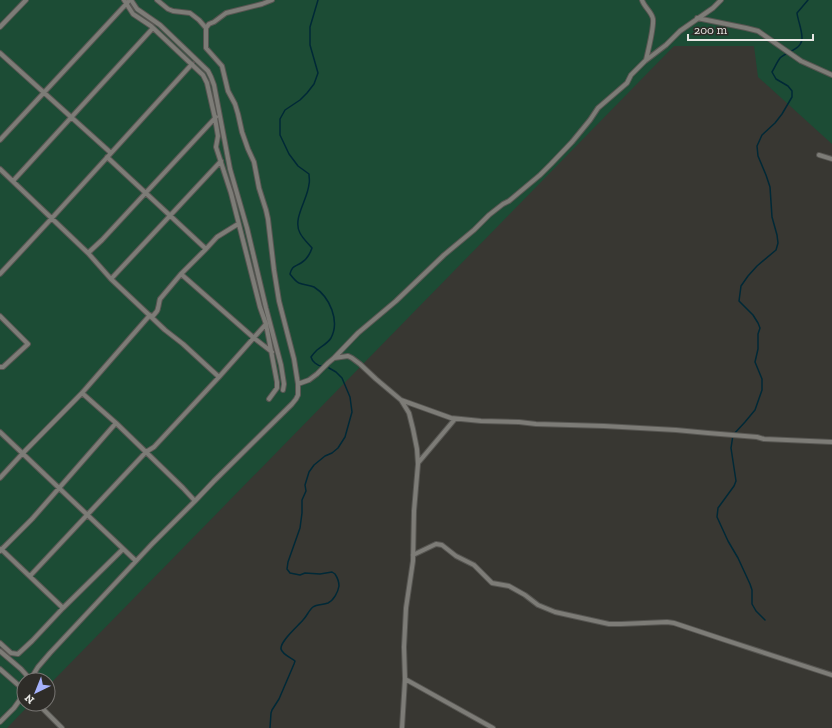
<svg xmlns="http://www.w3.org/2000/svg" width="832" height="728" font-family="'Zilla Slab',serif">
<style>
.green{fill:#1c4c35}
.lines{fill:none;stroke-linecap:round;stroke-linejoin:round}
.stream{stroke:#002937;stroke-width:1.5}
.street-casing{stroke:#575652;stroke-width:6}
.street{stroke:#7d7c77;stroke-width:4}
</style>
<rect width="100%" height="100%" fill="#383732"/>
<path class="green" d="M0 0H832V144L758 77 754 46H674L48 686V680H24V704H30L7 728H0Z"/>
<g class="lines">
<path class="stream" d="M318 0 310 27V45L318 73 314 84 307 93 300 100 285 110 280 119V135L289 154 298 166 309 174C309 178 310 181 309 184 308 199 292 219 300 233 303 239 308 243 312 248 310 254 306 260 301 263 294 267 292 266 290 274 293 278 295 281 299 283 304 285 309 285 314 287 330 297 340 321 331 338 328 343 322 346 317 350 315 352 313 354 311 357 312 361 317 366 322 366
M765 620 756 611 752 604V590L750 584 738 558 728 541 717 517 718 508 734 486 736 481 731 448 733 435 745 422 755 410 762 390V379L755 362 758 349V334L760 328 758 323 753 315 739 301 741 286 748 276 757 266 776 250 778 243 777 235 772 217 770 187 766 175 758 156 757 146 762 135 775 123 782 114 792 97V91L788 86 776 79 772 72C775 67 777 62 780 58 787 51 802 50 802 38 802 29 798 21 797 13L808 0
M270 728 271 713 272 710 279 699 294 664 295 661C291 658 282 654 281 649 280 641 298 626 303 620 307 616 309 610 313 607 317 604 323 605 328 603 334 600 338 592 339 586 339 582 337 577 335 574L332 572 320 574 305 573 300 575 290 573 287 569 288 562 300 528 302 513V500L306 491 305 485 309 472 314 465 325 456 332 453 338 448 345 437 352 412 350 397 342 378 336 372 329 368"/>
<defs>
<path id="street" d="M124 0 133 14 151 26 203 75 207 83 215 118 218 136 216 147 231 193 260 307 266 324 277 382V388L269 399
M131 0 137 9 160 25 208 71 211 77 214 85 230 169 247 228 266 308 281 365 284 384 283 390
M642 0C644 7 652 12 653 19 654 28 648 51 646 60
M697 18 746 28 758 31 801 61 832 75
M0 27 26 0
M206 28 209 24 214 22 226 13 262 4 272 0
M0 53 111 153
M0 140 128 2
M819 155 832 159
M107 157 206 249
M0 169 88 253 111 279 165 330 183 344 219 377
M13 181 153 28
M88 253 102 240 216 117
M0 274 52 218 192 64
M181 274 254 338 272 352
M111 279 221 161
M0 316 28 344 3 367H0
M152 317C154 314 158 312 158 308 159 305 159 302 160 299L181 274 206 249 217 237 238 224
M334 358 358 333 396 301 444 255 474 230 489 215 503 204 509 201 540 175 551 164 572 142 590 120 598 108 627 83 631 75 645 61 666 45 680 31 713 8 721 0
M298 384 309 380 317 374 328 363 334 358 348 356 352 358 360 364 376 379 401 400 451 418 481 421 519 422 536 424 604 426 676 430 708 433 757 437 764 439 832 442
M82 393 116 423 183 488 195 501
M401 400 409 413 413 429 417 449 418 464 414 511 413 561 406 608 404 647 405 679 402 728
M0 432 136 561
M418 463 455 419
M0 478 22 454 82 393 150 315
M1 549 63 608
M0 551 32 519 116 423
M413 555 436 544 442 545 456 556 474 565 492 583 509 586 525 595 538 605 555 612 609 624H621L667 622 674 623 725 640 832 675
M30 576 146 452 154 447 219 377 266 324
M0 643 11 653 18 654 32 641 63 608 123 549
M0 651 21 669 30 679
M0 669 24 690
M405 679 493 728
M30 680 38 667 50 653 152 544 195 501 214 481 292 404 296 399 298 395V384L294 359 279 301 274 270 268 219 266 210 259 188 254 162 248 149 242 132 238 114 235 104 228 91 222 66 206 48V28L199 20 190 13 173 11 168 9 157 0
M38 704 62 728
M0 722 14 708 24 694"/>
</defs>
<use href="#street" class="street-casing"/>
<use href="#street" class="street"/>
</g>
<g transform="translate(36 692) rotate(223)"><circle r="19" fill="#2e2c28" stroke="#787673"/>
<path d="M0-3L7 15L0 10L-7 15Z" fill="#a5b1fc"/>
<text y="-6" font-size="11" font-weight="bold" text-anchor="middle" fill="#e7e6e3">N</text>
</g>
<path d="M688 34v6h125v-6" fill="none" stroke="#e7e6e3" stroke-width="2"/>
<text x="694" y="34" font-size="12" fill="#e7e6e3" stroke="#2e2c28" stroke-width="3" paint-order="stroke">200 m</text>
</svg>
